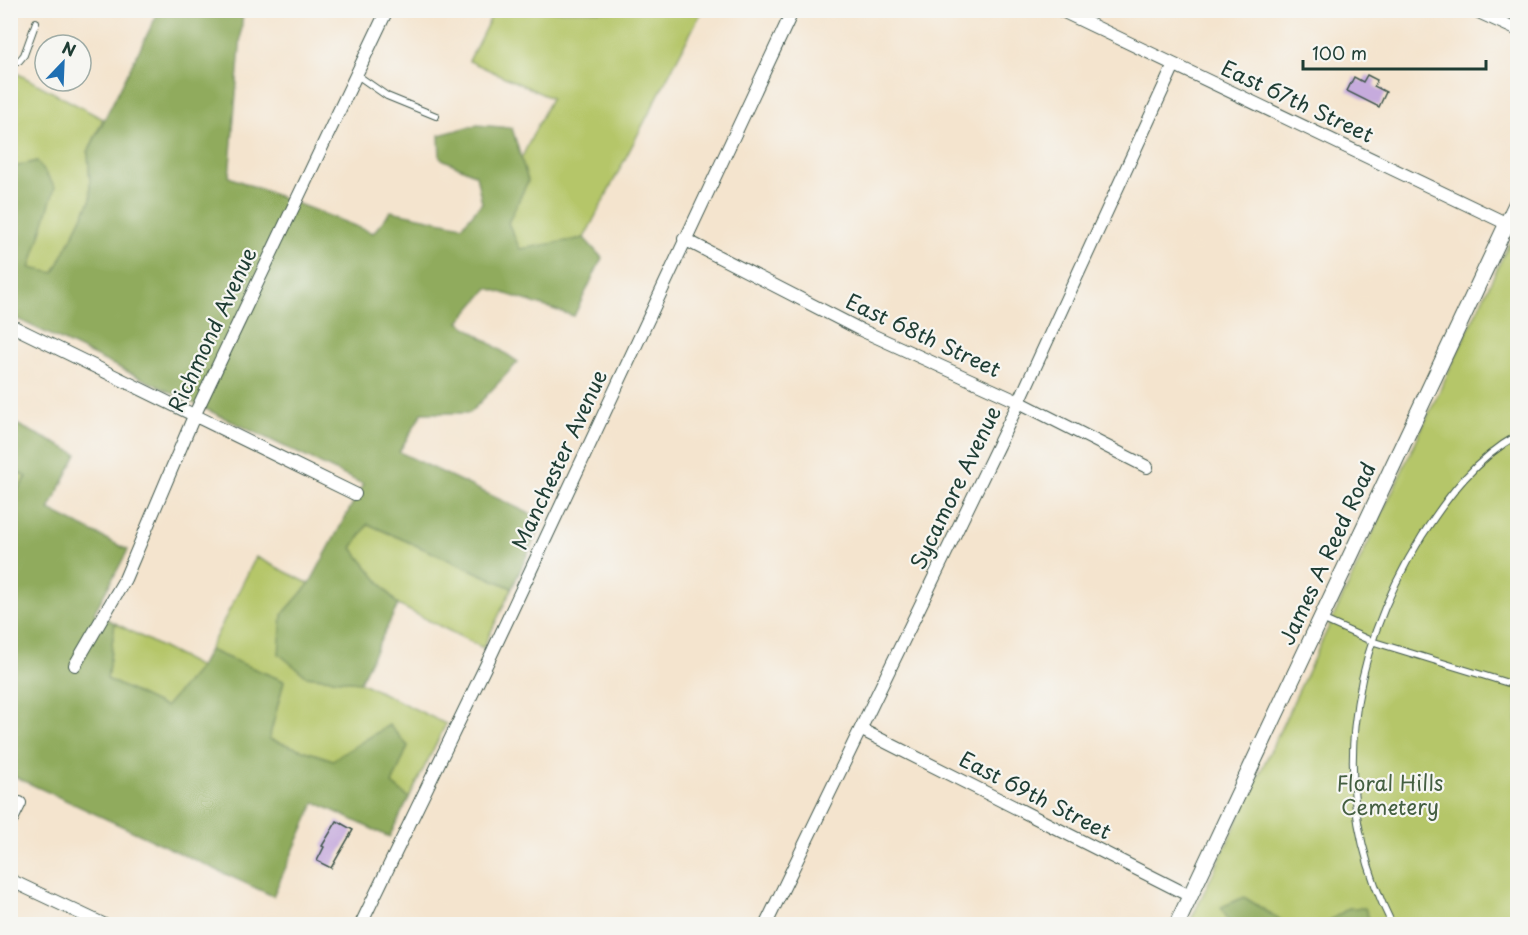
<svg xmlns="http://www.w3.org/2000/svg" width="1528" height="935" font-family="'Playpen Sans',sans-serif">
<style>
.green{fill:#b5c669;stroke:#6a824e;stroke-width:1.5}
.forest{fill:#90ab5d;stroke:#587448;stroke-width:1.5}
.building{fill:#c6abdd}
.lines{fill:none;stroke-linecap:round;stroke-linejoin:round}
.service-casing{stroke:#3f564b;stroke-width:8}
.minor-casing{stroke:#3f564b;stroke-width:14}
.tertiary-casing{stroke:#3f564b;stroke-width:17}
.service{stroke:#fff;stroke-width:6}
.minor{stroke:#fff;stroke-width:12}
.tertiary{stroke:#fff;stroke-width:15}
.labels{text-anchor:middle;stroke-width:4.5;stroke-linejoin:round;paint-order:stroke}
.street-label{font-size:21px;fill:#1f3d34;stroke:#f6f6f2}
.park-label{font-size:21px;fill:#445f41;stroke:#f6f6f2}
</style>
<rect width="100%" height="100%" fill="#f6f6f2"/>
<filter id="ink" filterUnits="userSpaceOnUse"><feTurbulence type="fractalNoise" baseFrequency=".0167" numOctaves="2"/><feDisplacementMap in="SourceGraphic" scale="12" xChannelSelector="R" yChannelSelector="G"/><feConvolveMatrix kernelMatrix="1 2 1 2 8 2 1 2 1" color-interpolation-filters="sRGB"/></filter>
<filter id="wash" filterUnits="userSpaceOnUse"><feTurbulence type="fractalNoise" baseFrequency=".008" numOctaves="4" result="noise"/><feDisplacementMap in="SourceGraphic" scale="24" xChannelSelector="R" yChannelSelector="G"/><feGaussianBlur stdDeviation="1.35" result="paint"/><feColorMatrix in="noise" values="0 0 0 0 0 0 0 0 0 0 0 0 0 0 0 0 0 1.4 0 .05"/><feComposite in="paint" operator="in"/></filter>
<g filter="url(#wash)">
<rect width="100%" height="100%" fill="#f4e4ce"/>
<path class="green" d="M494 11H702L584 238 520 250 508 223 528 181 521 159 551 98 469 61Z
M11 70 103 119 88 152 91 199 54 273 30 269 37 161 11 168Z
M1509 243 1517 247V924H1189Z
M11 469 27 476 11 500Z
M368 524 512 588 483 648 398 605 352 548Z
M256 557 310 584 282 615 306 676 360 682 446 724 409 798 392 784 408 746 333 760 269 739 284 681 209 650Z
M115 623 200 667 165 708 107 679Z"/>
<path class="forest" d="M159 11H243L229 177 373 233 391 211 462 226 482 203 476 175 440 158 439 135 476 125 512 128 528 181 508 223 520 249 584 238 602 258 574 316 488 288 459 322 518 362 470 413H422L399 452 543 520 512 588 368 524 352 548 398 605 360 682 306 676 279 654 282 615 310 583 363 484 11 316 10 168 37 161 55 187 30 268 54 273 91 199 88 152Z
M10 421 77 454 49 510 128 550 94 613 115 623 107 679 165 707 200 667 209 650 284 681 269 739 333 760 389 725 408 746 392 784 409 798 389 837 315 802 273 896 11 775V500L27 477 11 469Z
M1244 897 1287 924H1230L1221 907Z
M1349 908H1365L1370 921 1365 924H1324Z"/>
<g id="blocks">
<path class="building" d="M1367 75 1377 80 1374 86 1386 92 1379 107 1347 91 1354 77 1363 82Z
M337 821 353 830 331 868 317 861 324 847 322 846Z"/>
</g>
</g>
<g filter="url(#ink)">
<use href="#blocks" fill-opacity="0" stroke="#3f564b" stroke-width="1.5"/>
<g class="lines">
<defs>
<path id="service" d="M10 61H19L24 55 36 22
M357 75 387 96 436 116
M1322 619 1371 641 1518 686
M1392 924C1327 794 1347 657 1422 536 1448 496 1475 459 1518 435"/>
<path id="minor" d="M1060 10 1518 229
M1474 10 1518 30
M684 239 861 330 1019 402 1147 467
M10 325 355 494
M75 665 125 579 194 416 387 10
M862 730 1190 896
M10 823 20 803
M10 880 103 924
M361 924 491 655 793 10
M766 924 1019 402 1174 65"/>
<path id="tertiary" d="M1177 924 1518 200"/>
</defs>
<use href="#service" class="service-casing"/>
<use href="#minor" class="minor-casing"/>
<use href="#tertiary" class="tertiary-casing"/>
<use href="#service" class="service"/>
<use href="#minor" class="minor"/>
<use href="#tertiary" class="tertiary"/>
</g>
</g>
<g class="labels">
<g class="street-label">
<text transform="translate(1297 102) rotate(25)" y="7">East 67th Street</text>
<text transform="translate(213 330) rotate(-65)" y="7">Richmond Avenue</text>
<text transform="translate(923 336) rotate(25)" y="7">East 68th Street</text>
<text transform="translate(560 460) rotate(-65)" y="7">Manchester Avenue</text>
<text transform="translate(956 488) rotate(-64)" y="7">Sycamore Avenue</text>
<text transform="translate(1328 554) rotate(-65)" y="7">James A Reed Road</text>
<text transform="translate(1035 796) rotate(27)" y="7">East 69th Street</text>
</g>
<g class="park-label">
<text x="1390" y="791">Floral Hills<tspan x="1390" dy="24">Cemetery</tspan></text>
</g>
</g>
<rect width="1528" height="935" fill="none" stroke="#f6f6f2" stroke-width="36"/>
<g transform="translate(63 63) rotate(23)"><circle r="28" fill="#f6f6f2" stroke="#a0aca6" stroke-width="1.5"/>
<path d="M0-4.5L10 22L0 15L-10 22Z" fill="#1f6fb2"/>
<text y="-9" font-size="16" font-weight="bold" text-anchor="middle" fill="#1f3d34">N</text>
</g>
<path d="M1303 60v9h183v-9" fill="none" stroke="#1f3d34" stroke-width="3"/>
<text x="1312" y="60" font-size="18" fill="#1f3d34" stroke="#f6f6f2" stroke-width="4.5" paint-order="stroke">100 m</text>
</svg>
